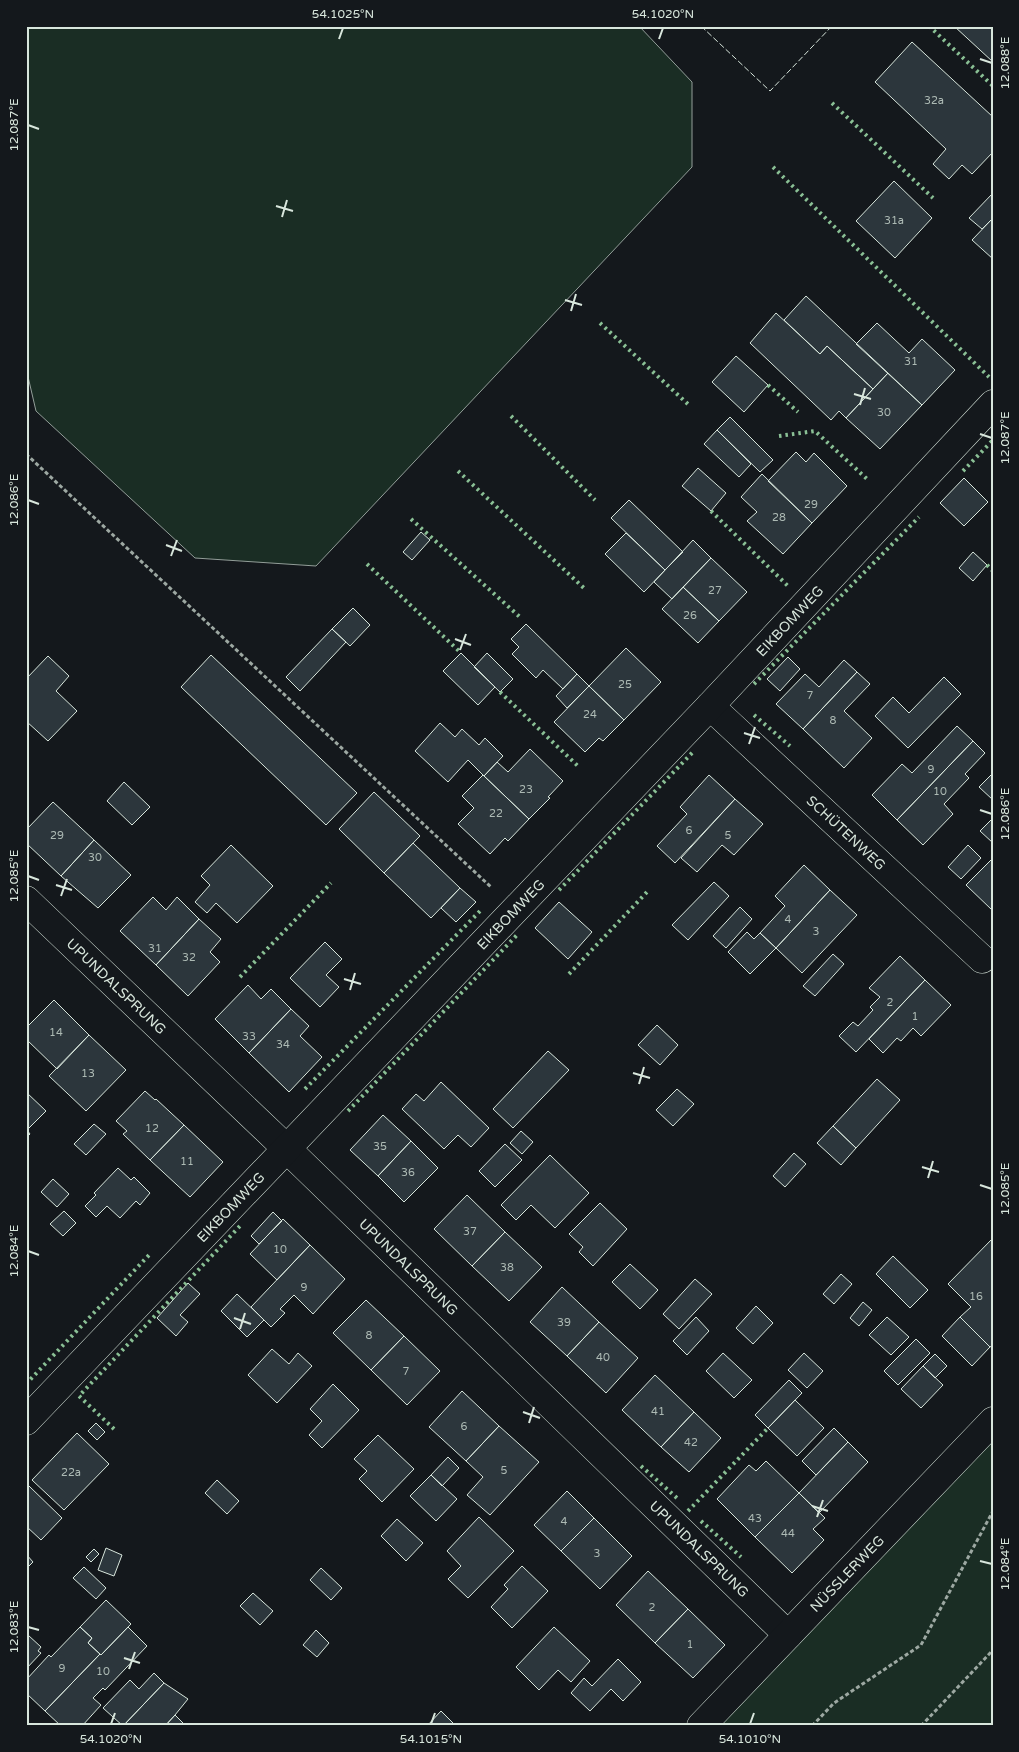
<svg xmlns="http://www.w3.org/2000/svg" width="1019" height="1752" font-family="'Varela Round',sans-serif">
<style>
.green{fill:#1a2d24;stroke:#939e99}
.building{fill:#2c363c;stroke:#d8e6dc}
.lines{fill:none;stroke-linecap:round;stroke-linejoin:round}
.minor-casing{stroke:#d8e6dc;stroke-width:29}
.path{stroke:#9da8a2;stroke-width:3;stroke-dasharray:4 2.5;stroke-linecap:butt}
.minor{stroke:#14181c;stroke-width:28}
.hedge{stroke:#8ac095;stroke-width:4;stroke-dasharray:2.5 4;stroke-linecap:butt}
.fence{stroke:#d8e6dc;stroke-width:1;stroke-dasharray:6 2.5;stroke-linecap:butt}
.ticks{fill:none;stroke:#d8e6dc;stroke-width:2}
.labels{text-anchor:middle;stroke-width:4;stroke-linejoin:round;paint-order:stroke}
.number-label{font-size:11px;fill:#adbab4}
.street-label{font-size:14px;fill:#d8e6dc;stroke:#14181c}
.neatline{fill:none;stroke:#d8e6dc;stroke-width:2}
.ticks-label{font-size:12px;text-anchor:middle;fill:#d8e6dc}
</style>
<rect width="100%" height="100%" fill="#14181c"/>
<path class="green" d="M26 26H639L692 82V167L316 566 195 558 36 411 26 368Z
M993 1421V1726H701Z"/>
<path class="building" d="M954 26H993V62Z
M912 42 993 117V152L972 174 962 165 949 179 933 164 946 149 875 82Z
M894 181 932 218 895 258 856 221Z
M993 193V218L982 229 969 218Z
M993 218V259L972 240Z
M806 296 888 373 873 389 827 346 820 354 784 320Z
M776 313 820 354 827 346 873 389 846 418 839 411 831 420 750 343Z
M877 323 909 353 922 339 955 370 922 405 856 344Z
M736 356 768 385 744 412 712 382Z
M888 373 922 405 880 449 846 418Z
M730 417 773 460 760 472 717 430Z
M717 430 751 464 739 477 704 444Z
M796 452 806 462 814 453 847 486 812 523 768 481Z
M698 468 726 493 711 511 682 486Z
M762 474 812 523 783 554 747 521 757 512 741 497Z
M964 478 988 502 964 526 940 503Z
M629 500 683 552 665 570 611 518Z
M421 532 430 540 412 560 403 552Z
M626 533 665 570 644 592 605 554Z
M693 540 711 558 672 599 654 582Z
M973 552 987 565 973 581 959 568Z
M711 558 747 592 719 621 683 587Z
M683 587 719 621 698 643 662 609Z
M353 608 370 625 350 646 332 629Z
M526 624 577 674 563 689 543 670 536 678 512 654 519 647 511 639Z
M332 629 346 642 300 691 286 677Z
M626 648 661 682 624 720 589 686Z
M461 653 495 687 478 705 443 671Z
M487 653 513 679 500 692 474 667Z
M211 655 357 793 326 825 181 687Z
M48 656 69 676 56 691 77 711 48 741 26 721V693L28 691 26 689V679Z
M788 657 800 669 780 691 767 679Z
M844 660 857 672 803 729 776 704 805 674 819 687Z
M857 672 870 684 844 711 872 738 844 768 803 729Z
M577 674 589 686 567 708 556 696Z
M944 677 961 694 908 748 875 716 893 697 909 713Z
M589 686 624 720 603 741 599 738 585 752 554 722Z
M440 723 455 737 462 729 479 745 485 738 503 756 484 776 468 760 448 782 415 751Z
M957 726 973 741 897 820 872 795 902 764 912 773Z
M973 741 985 753 965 774 969 778 944 804 953 814 923 845 897 820Z
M530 749 563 781 548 797 550 798 529 819 484 776 497 762 508 772Z
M993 773V800L979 787Z
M483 775 529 819 508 841 505 838 490 854 458 824 474 808 462 796Z
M709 775 735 799 675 863 657 846 687 814 680 807Z
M124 782 150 807 132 825 107 801Z
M374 792 420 836 384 873 339 829Z
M735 799 763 824 734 855 722 845 697 872 681 858Z
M53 802 94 840 61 876 26 843V830Z
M993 818V843L980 831Z
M94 840 131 875 98 908 61 876Z
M413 843 460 888 431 918 384 873Z
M231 845 273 886 237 923 216 903 207 913 195 902 210 885 201 876Z
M968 845 981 858 961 879 948 867Z
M993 858V910H992L966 885Z
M804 865 830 890 776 948 760 933 785 906 775 896Z
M714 882 729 896 688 940 672 925Z
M460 888 476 902 456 922 441 908Z
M830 890 857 915 802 973 776 948Z
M153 897 166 910 177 897 199 919 156 965 120 931Z
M559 902 592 932 568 959 535 928Z
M740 907 752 919 726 948 713 936Z
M199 919 221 939 210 952 220 962 188 996 156 965Z
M747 932 754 939 760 933 776 948 750 974 728 952Z
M325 942 342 959 326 975 339 987 320 1007 290 978Z
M833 954 844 964 815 996 803 986Z
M900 956 925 980 856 1052 839 1036 853 1022 858 1026 873 1010 870 1007 880 997 869 988Z
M925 980 951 1005 921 1036 913 1028 901 1041 897 1038 883 1053 869 1039Z
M248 985 261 999 271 989 291 1009 249 1053 215 1019Z
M54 1000 89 1035 57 1069 26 1039V1028Z
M291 1009 309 1026 300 1036 322 1057 289 1092 249 1053Z
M657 1025 678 1045 660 1065 638 1045Z
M89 1035 126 1070 86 1111 49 1076Z
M548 1051 569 1070 513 1128 493 1109Z
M877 1079 900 1100 856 1148 833 1126Z
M441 1082 489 1128 471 1147 458 1135 444 1149 402 1109 416 1094 424 1101Z
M677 1089 694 1104 673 1126 656 1110Z
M145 1091 155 1100 156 1099 184 1125 150 1160 123 1134 127 1131 116 1121Z
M26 1092 46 1111 27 1130 30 1134 26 1138Z
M383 1115 411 1141 378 1176 350 1150Z
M94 1124 106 1134 86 1155 74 1144Z
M184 1125 223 1162 190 1197 150 1160Z
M833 1126 856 1148 841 1165 817 1143Z
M521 1131 533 1142 522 1154 510 1143Z
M411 1141 438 1168 404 1202 378 1176Z
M505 1144 522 1160 495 1187 479 1171Z
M794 1153 806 1164 785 1187 773 1176Z
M550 1155 589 1193 555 1228 531 1205 516 1220 501 1205Z
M118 1168 131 1180 134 1177 150 1193 140 1205 136 1201 120 1218 107 1206 96 1217 85 1206 96 1195 94 1193Z
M53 1179 69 1194 57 1207 41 1192Z
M467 1195 505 1232 472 1266 434 1229Z
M600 1203 627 1229 593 1266 579 1252 583 1247 569 1234Z
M64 1211 76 1223 63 1236 50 1224Z
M273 1212 282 1221 259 1244 251 1236Z
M283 1219 310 1245 277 1280 250 1254Z
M505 1232 542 1267 509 1301 472 1266Z
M993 1238V1345L990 1347 960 1317 971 1307 948 1284Z
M310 1245 345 1279 313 1314 294 1295 280 1309 285 1313 271 1327 251 1307Z
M893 1256 928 1290 910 1308 876 1274Z
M630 1264 658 1290 640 1309 612 1282Z
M841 1274 852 1284 834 1304 823 1294Z
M695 1279 712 1294 679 1329 663 1314Z
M188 1283 200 1294 180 1315 188 1322 176 1336 157 1318Z
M562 1287 599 1322 567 1356 530 1322Z
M237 1294 264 1320 247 1337 221 1311Z
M366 1300 404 1336 371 1370 333 1333Z
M863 1302 872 1310 859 1326 850 1318Z
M756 1306 773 1323 753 1344 736 1328Z
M696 1317 709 1331 687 1355 673 1341Z
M887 1317 909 1337 891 1355 869 1335Z
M960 1317 990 1347 972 1366 942 1336Z
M599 1322 638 1358 606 1393 567 1356Z
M404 1336 440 1371 407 1405 371 1370Z
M916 1339 930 1353 898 1385 884 1371Z
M272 1349 289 1364 298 1353 312 1366 277 1403 248 1375Z
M723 1353 752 1380 734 1398 706 1371Z
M804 1353 823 1371 807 1388 788 1370Z
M935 1354 947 1366 935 1378 923 1366Z
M923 1366 943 1385 921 1408 901 1389Z
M655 1375 694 1412 661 1447 622 1410Z
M789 1380 802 1393 768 1428 755 1415Z
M333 1384 359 1410 322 1448 309 1435 322 1421 310 1409Z
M462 1391 499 1426 466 1461 429 1427Z
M795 1400 824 1428 797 1456 768 1428Z
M694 1412 721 1438 689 1472 661 1447Z
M96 1423 105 1432 97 1440 88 1431Z
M499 1426 539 1462 490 1515 467 1495 483 1477 466 1461Z
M834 1428 848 1442 816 1475 802 1461Z
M77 1433 109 1464 64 1510 32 1480Z
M378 1435 414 1469 382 1502 359 1479 367 1471 354 1459Z
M848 1442 868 1462 819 1513 799 1493Z
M448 1457 459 1468 442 1486 431 1475Z
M766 1461 799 1493 755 1537 717 1499 749 1465 756 1471Z
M431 1475 457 1499 436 1521 410 1496Z
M217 1480 239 1501 227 1514 205 1493Z
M29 1486 62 1518 41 1540 26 1526V1489Z
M567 1491 594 1518 561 1551 534 1525Z
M799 1493 825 1518 813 1529 824 1540 792 1573 755 1537Z
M479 1517 514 1551 468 1598 448 1579 461 1566 447 1551Z
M594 1518 632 1556 600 1589 561 1551Z
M397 1519 423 1543 406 1561 381 1536Z
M106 1548 122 1555 114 1576 98 1570Z
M94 1549 99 1554 91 1562 86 1557Z
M26 1554 33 1562 26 1569Z
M522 1566 548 1591 512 1628 491 1607 508 1589 504 1585Z
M84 1567 106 1588 96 1599 73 1578Z
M321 1568 342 1588 331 1600 310 1580Z
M648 1571 688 1609 655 1643 616 1605Z
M253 1593 273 1611 260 1625 240 1606Z
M106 1600 131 1624 101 1655 88 1643 92 1638 80 1627Z
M688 1609 725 1645 693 1678 655 1643Z
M80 1627 92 1638 88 1643 100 1654 45 1711 26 1693V1680L49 1655 51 1657Z
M128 1627 147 1646 105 1690 103 1688 93 1698 101 1705 82 1726H61L45 1711 100 1654 101 1655Z
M554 1627 590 1661 571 1682 558 1670 539 1690 516 1667Z
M316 1630 329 1643 317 1657 303 1645Z
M28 1635 41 1647 38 1651 41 1653 26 1669V1637Z
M618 1659 641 1682 623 1701 611 1689 590 1711 571 1693 584 1678 592 1686Z
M154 1673 164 1683 123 1726 103 1708 130 1680 139 1689Z
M164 1683 188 1699 175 1715 165 1726H123Z
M441 1711 456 1726H427Z
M175 1715 186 1726H165Z"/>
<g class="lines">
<defs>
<g id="minor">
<path id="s1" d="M710 706 982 959"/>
<path id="s2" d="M26 900 287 1149 788 1635"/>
<path id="s3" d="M26 1421 710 706 993 404"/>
<path id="s4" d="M701 1726 993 1421"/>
</g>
</defs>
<use href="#minor" class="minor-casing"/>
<path class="path" d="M26 454 492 888
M812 1726 834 1703 921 1645 993 1511
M921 1726 993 1650"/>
<use href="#minor" class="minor"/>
<path class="hedge" d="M929 26 993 86
M832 103 933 198
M773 167 989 377
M600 323 690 406
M768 385 798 412
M511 416 595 500
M779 436 815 431 867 479
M458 471 586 590
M963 471 993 440
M711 511 789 587
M411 519 521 618
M367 564 461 653
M987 565 993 571
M754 684 919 517
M500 692 580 768
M754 715 790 746
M559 890 693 752
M569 974 647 892
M240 977 331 883
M305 1089 482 909
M348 1111 517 935
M26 1384 151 1253
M114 1429 79 1396 240 1226
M641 1466 677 1498
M688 1511 768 1428
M701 1521 741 1557"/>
<path class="fence" d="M701 26 770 91 832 26"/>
</g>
<path class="ticks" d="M339 39 343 28M659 39 663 28M980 59 992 63M28 125 39 129M276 206 293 211M282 217 287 200M565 300 582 305M571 311 576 294M854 394 871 399M860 405 865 388M980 434 992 438M28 500 39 504M166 545 182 551M171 556 177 540M455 639 471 645M460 650 466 634M744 733 760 738M749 744 755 727M980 810 992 814M28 876 39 880M56 885 72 890M61 896 67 879M344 979 361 984M350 990 355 973M633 1073 650 1078M639 1084 644 1067M922 1167 939 1172M928 1178 933 1161M980 1185 992 1189M28 1251 39 1255M234 1318 251 1324M240 1329 245 1313M523 1412 540 1418M529 1423 534 1407M812 1506 828 1511M817 1517 823 1500M980 1561 992 1564M28 1627 39 1630M124 1658 140 1663M129 1669 135 1652M111 1724 115 1713M431 1724 435 1713M750 1724 754 1713"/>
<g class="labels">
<g class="number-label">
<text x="934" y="104">32a</text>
<text x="894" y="224">31a</text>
<text x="911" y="365">31</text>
<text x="884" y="416">30</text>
<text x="811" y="508">29</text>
<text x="779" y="521">28</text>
<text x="715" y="594">27</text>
<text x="690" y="619">26</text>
<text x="625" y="688">25</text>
<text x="810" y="699">7</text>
<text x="590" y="718">24</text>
<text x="833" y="724">8</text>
<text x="931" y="773">9</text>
<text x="526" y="793">23</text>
<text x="940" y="795">10</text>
<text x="496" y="817">22</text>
<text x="689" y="834">6</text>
<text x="57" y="839">29</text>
<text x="728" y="839">5</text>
<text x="95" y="861">30</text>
<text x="788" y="923">4</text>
<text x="816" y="935">3</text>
<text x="155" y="952">31</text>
<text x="189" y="961">32</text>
<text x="890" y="1006">2</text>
<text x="915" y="1020">1</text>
<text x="56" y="1036">14</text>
<text x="249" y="1040">33</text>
<text x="283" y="1048">34</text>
<text x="88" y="1077">13</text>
<text x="152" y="1132">12</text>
<text x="380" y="1150">35</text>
<text x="187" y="1165">11</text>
<text x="408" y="1176">36</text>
<text x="470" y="1235">37</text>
<text x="280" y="1253">10</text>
<text x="507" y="1271">38</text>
<text x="304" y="1291">9</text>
<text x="976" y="1300">16</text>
<text x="564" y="1326">39</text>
<text x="369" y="1339">8</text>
<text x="603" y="1361">40</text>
<text x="406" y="1375">7</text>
<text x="658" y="1415">41</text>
<text x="464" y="1430">6</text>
<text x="691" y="1446">42</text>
<text x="504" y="1474">5</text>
<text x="71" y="1476">22a</text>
<text x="755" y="1522">43</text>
<text x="564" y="1525">4</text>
<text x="788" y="1537">44</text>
<text x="597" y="1557">3</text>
<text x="652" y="1611">2</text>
<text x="690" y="1648">1</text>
<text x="62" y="1672">9</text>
<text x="103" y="1675">10</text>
</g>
<g class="street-label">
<text dy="5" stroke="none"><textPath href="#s3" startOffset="1106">EIKBOMWEG</textPath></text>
<text dy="5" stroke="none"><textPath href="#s1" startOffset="186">SCHÜTENWEG</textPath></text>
<text dy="5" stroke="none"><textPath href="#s3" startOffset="701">EIKBOMWEG</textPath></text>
<text dy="5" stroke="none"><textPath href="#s2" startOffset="125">UPUNDALSPRUNG</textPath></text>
<text dy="5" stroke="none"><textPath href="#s3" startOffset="296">EIKBOMWEG</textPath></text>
<text dy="5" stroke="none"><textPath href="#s2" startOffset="530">UPUNDALSPRUNG</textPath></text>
<text dy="5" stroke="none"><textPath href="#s2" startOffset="935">UPUNDALSPRUNG</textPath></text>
<text dy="5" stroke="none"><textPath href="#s4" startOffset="211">NÜSSLERWEG</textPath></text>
</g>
</g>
<rect width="1019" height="1752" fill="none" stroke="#14181c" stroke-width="55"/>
<rect x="28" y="28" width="964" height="1696" class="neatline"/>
<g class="ticks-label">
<text x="343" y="18">54.1025°N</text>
<text x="663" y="18">54.1020°N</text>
<text transform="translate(1005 63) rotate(-90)" y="4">12.088°E</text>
<text transform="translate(14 125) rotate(-90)" y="4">12.087°E</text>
<text transform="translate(1005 438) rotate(-90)" y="4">12.087°E</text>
<text transform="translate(14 500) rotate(-90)" y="4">12.086°E</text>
<text transform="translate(1005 814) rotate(-90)" y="4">12.086°E</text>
<text transform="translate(14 876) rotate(-90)" y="4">12.085°E</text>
<text transform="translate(1005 1189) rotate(-90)" y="4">12.085°E</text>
<text transform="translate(14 1251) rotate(-90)" y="4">12.084°E</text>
<text transform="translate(1005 1564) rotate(-90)" y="4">12.084°E</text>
<text transform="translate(14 1627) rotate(-90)" y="4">12.083°E</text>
<text x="111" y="1743">54.1020°N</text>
<text x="431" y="1743">54.1015°N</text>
<text x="750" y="1743">54.1010°N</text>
</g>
</svg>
